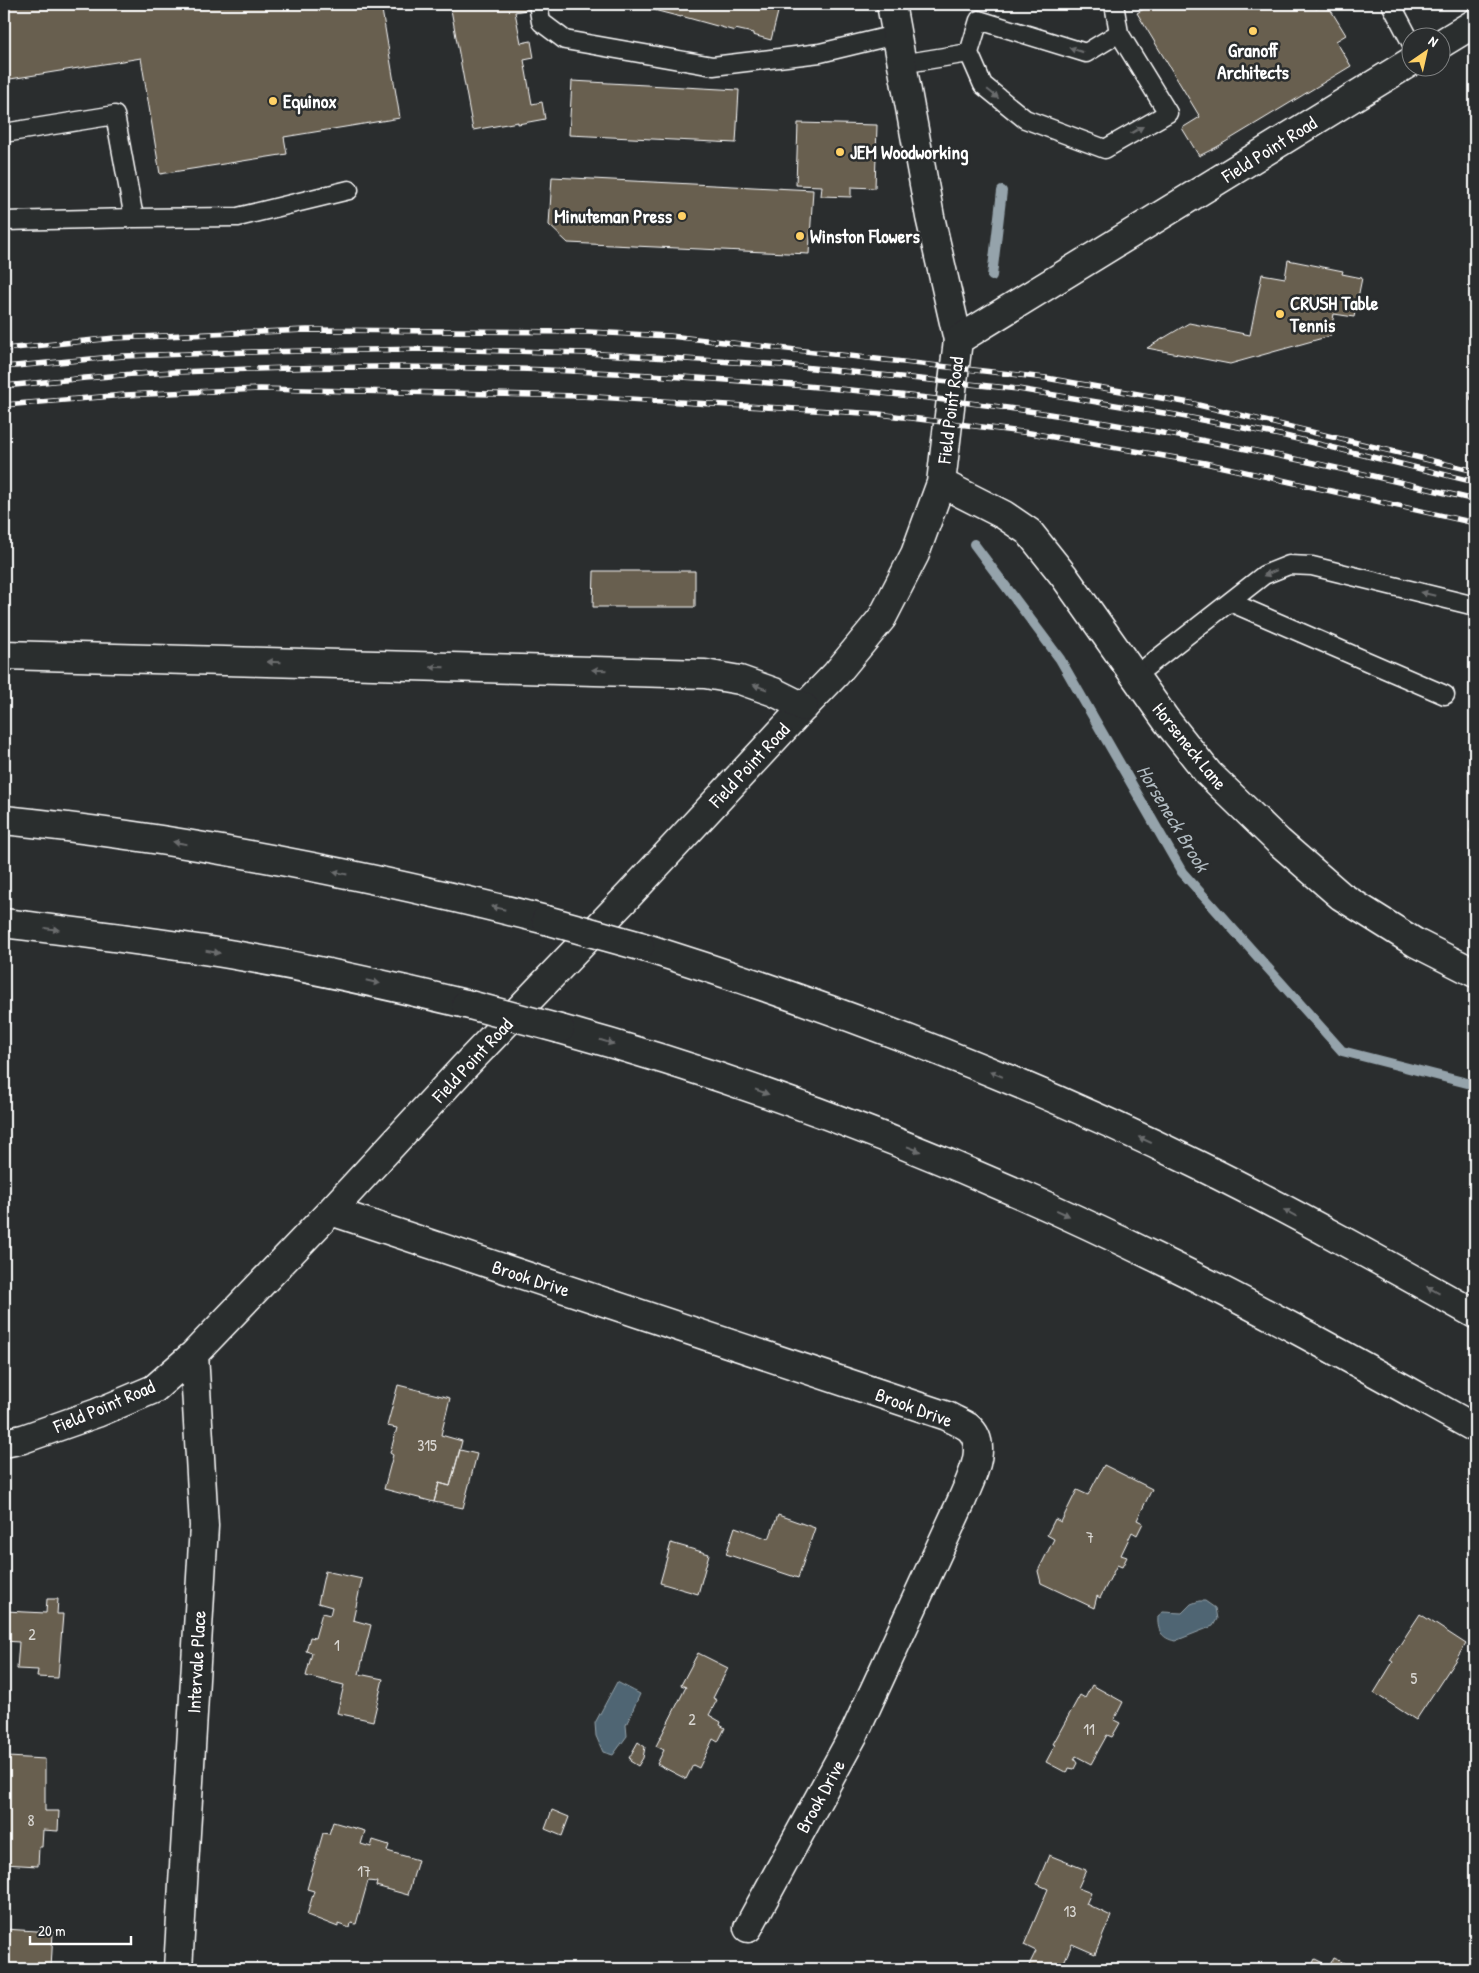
<svg xmlns="http://www.w3.org/2000/svg" width="1479" height="1973" font-family="'Patrick Hand',sans-serif">
<style>
.water{fill:#4f6573;stroke:#95a3ab}
.lines{fill:none;stroke-linecap:round;stroke-linejoin:round}
.stream{stroke:#95a3ab;stroke-width:10}
.building{fill:#675e4f;stroke:#fff}
.service-casing{stroke:#fff;stroke-width:21}
.minor-casing{stroke:#fff;stroke-width:31}
.tertiary-casing{stroke:#fff;stroke-width:31}
.secondary-casing{stroke:#fff;stroke-width:31}
.motorway-casing{stroke:#fff;stroke-width:31}
.service{stroke:#2a2d2e;stroke-width:18}
.minor{stroke:#2a2d2e;stroke-width:28}
.tertiary{stroke:#2a2d2e;stroke-width:28}
.secondary{stroke:#2a2d2e;stroke-width:28}
.motorway{stroke:#2a2d2e;stroke-width:28}
.rail-casing{stroke:#fff;stroke-width:5.5}
.rail{stroke:#2a2d2e;stroke-width:4;stroke-dasharray:11;stroke-linecap:butt}
.motorway-bridge-casing{stroke:#fff;stroke-width:31;stroke-linecap:butt}
.motorway-bridge{stroke:#2a2d2e;stroke-width:28}
.oneway{fill:#6a6c6d}
.poi-dot{fill:#ffd166;stroke:#2a2d2e;stroke-width:2}
.labels{text-anchor:middle;stroke-width:5;stroke-linejoin:round;paint-order:stroke}
.number-label{font-size:16px;fill:#d9d7d3}
.poi-label{font-size:19px;font-weight:bold;fill:#fff;stroke:#2a2d2e;text-anchor:start}
.street-label{font-size:19px;fill:#fff;stroke:#2a2d2e}
.water-label{font-size:20px;font-style:italic;fill:#b0bac0;stroke:#2a2d2e}
</style>
<rect width="100%" height="100%" fill="#2a2d2e"/>
<filter id="ink" filterUnits="userSpaceOnUse"><feTurbulence type="fractalNoise" baseFrequency=".02" numOctaves="2"/><feDisplacementMap in="SourceGraphic" scale="10" xChannelSelector="R" yChannelSelector="G"/><feConvolveMatrix kernelMatrix="1 2 1 2 8 2 1 2 1" color-interpolation-filters="sRGB"/></filter>
<g filter="url(#ink)">
<path class="water" d="M1199 1601H1205L1215 1608 1217 1619 1213 1626 1175 1641C1161 1638 1157 1630 1158 1616L1163 1612 1182 1613 1191 1604Z
M617 1682 640 1694 626 1725 627 1736 613 1755 603 1752 596 1736 595 1723Z"/>
<g class="lines">
<path class="stream" d="M992 276 1002 191
M974 544 1060 659 1182 872 1342 1051 1475 1085"/>
</g>
<path class="building" d="M4 4H381L400 118 284 137 287 154 160 174 141 58 4 80Z
M450 4H525L526 10 515 12 521 43 531 41 534 58 524 60 532 104 542 102 545 119 518 124V122L473 130Z
M637 4H780L771 40 753 35V33L735 29V31L681 16V17L646 8V6Z
M1152 4H1313L1316 9 1327 4 1346 35 1336 41 1351 66 1217 147 1199 156 1182 128 1200 117 1137 13Z
M572 81 739 90 736 143 569 135Z
M798 123 877 125 875 188 851 187V197L821 196 822 186 796 185Z
M552 177 813 190 809 254 568 243 549 225Z
M1288 260 1343 271 1342 274 1362 278 1354 317 1334 314 1330 336 1230 364 1147 348 1189 323 1250 335 1262 274 1285 278Z
M1475 381V401L1470 399Z
M594 571H695V607H593Z
M1475 818V840L1470 831Z
M398 1385 450 1398 441 1435 462 1441 450 1486 439 1483 434 1502 384 1489 393 1455 390 1453 397 1428 387 1426Z
M460 1450 477 1454 463 1508 434 1502 439 1483 450 1486Z
M1104 1465 1152 1489 1137 1520 1143 1523 1137 1535 1132 1532 1121 1555 1127 1557 1122 1567 1117 1565 1100 1598 1097 1596 1094 1608 1041 1583 1038 1571 1054 1539 1047 1535 1055 1519 1061 1522 1077 1490 1088 1495Z
M778 1515 815 1528 798 1578 726 1554 735 1527 769 1539Z
M671 1543 709 1554 698 1594 660 1583Z
M325 1571 362 1579 353 1620 371 1625 359 1674 383 1679 373 1721 337 1713 344 1685 306 1676 312 1653 306 1651 310 1637 315 1638 322 1613 330 1615 332 1607 318 1603Z
M47 1599H58L57 1614H63L58 1678 37 1677 38 1670 17 1669 19 1642 4 1641 5 1611 46 1613Z
M1420 1614 1466 1644 1416 1720 1374 1693 1393 1662 1390 1660Z
M698 1653 728 1668 713 1698 717 1700 709 1715 721 1722 720 1725 725 1728 718 1742 713 1739 699 1768 693 1765 686 1779 657 1764 664 1750 656 1746 686 1687 681 1685Z
M1092 1685 1123 1702 1114 1720 1120 1723 1112 1737 1107 1735 1091 1764 1076 1756 1074 1759 1077 1763 1074 1769 1069 1768 1067 1773 1046 1762 1055 1745 1053 1744 1080 1695 1085 1698Z
M638 1742 645 1747 643 1758 638 1766 630 1761 631 1759 629 1758Z
M8 1757 45 1759V1811H59L58 1831 43 1830 42 1847H39L38 1866 4 1864V1789H7V1787H4V1760H8Z
M552 1810 569 1817 562 1836 545 1829Z
M333 1822 365 1831 361 1844 371 1847 373 1840 389 1845 387 1851 418 1860 408 1895 376 1886 377 1882 368 1881 356 1924 351 1923 350 1928 338 1924V1927L307 1915 314 1891 307 1889 323 1833 329 1834Z
M1049 1855 1086 1870 1078 1888 1091 1893 1086 1904 1111 1916 1095 1954 1072 1944 1061 1969H1038L1029 1965 1036 1951 1024 1945 1048 1889 1037 1884Z
M4 1929 53 1932 51 1969H4Z
M1333 1958 1357 1969H1310L1315 1959 1329 1966Z"/>
<g class="lines">
<defs>
<path id="service" d="M538 4 541 22 565 40 713 66 820 53 895 35
M1114 4 1119 33 1168 113 1105 149 1025 119 983 85 969 53 979 20 1086 53 1119 33
M1391 4 1412 44
M901 64 969 53
M4 133 115 115 134 218 4 221
M134 218 238 217 349 190
M1230 602 1445 695
M1135 676 1264 575 1289 565 1312 566 1475 606"/>
<path id="minor" d="M331 1211 947 1416C954 1420 962 1423 968 1427 990 1445 970 1480 962 1500L855 1732 748 1928
M4 1443 23 1439 97 1413 154 1389 194 1354 331 1211 464 1067 630 894 804 707
M178 1969 204 1526 194 1354"/>
<path id="tertiary" d="M891 4 930 217 958 340"/>
<path id="secondary" d="M1442 43 1475 23
M941 483 1004 515 1029 532 1064 576 1166 720 1208 773 1279 842 1341 896 1416 943 1475 973
M804 707 836 674 882 618 915 554 941 483 958 340 1412 61"/>
<path id="motorway" d="M4 655 705 674 740 680 774 692 804 707
M4 820C186 838 368 875 546 920
M4 923C83 933 162 942 240 956 316 969 391 986 466 1004
M640 946C831 1006 1020 1077 1200 1166 1293 1212 1384 1263 1475 1314
M560 1029C769 1086 971 1166 1165 1262 1270 1313 1372 1371 1475 1428"/>
</defs>
<use href="#service" class="service-casing"/>
<use href="#minor" class="minor-casing"/>
<use href="#tertiary" class="tertiary-casing"/>
<use href="#secondary" class="secondary-casing"/>
<use href="#motorway" class="motorway-casing"/>
<use href="#service" class="service"/>
<use href="#minor" class="minor"/>
<use href="#tertiary" class="tertiary"/>
<use href="#secondary" class="secondary"/>
<use href="#motorway" class="motorway"/>
<defs>
<path id="rail" d="M4 349 115 338 307 330 588 332 670 336 1046 378 1190 403 1475 471
M4 367 124 356 252 352 428 349 586 353 783 365 1018 389 1176 415 1285 436 1475 482
M4 386C43 382 83 378 122 375 157 372 192 372 227 370 373 364 520 367 666 376 783 383 899 393 1015 409 1170 431 1323 463 1475 500
M4 405 125 395 260 389 580 396 879 414 1030 433 1205 463 1475 523"/>
</defs>
<use href="#rail" class="rail-casing"/>
<use href="#rail" class="rail"/>
<defs>
<path id="motorway-bridge" d="M546 920 640 946
M466 1004 560 1029"/>
</defs>
<use href="#motorway-bridge" class="motorway-bridge-casing"/>
<use href="#motorway-bridge" class="motorway-bridge"/>
</g>
<defs><path id="oneway-solid" d="M-6-.8H1V-3.2L6.5 0L1 3.2V.8H-6Z" transform="scale(1.25)"/></defs>
<g class="oneway">
<use href="#oneway-solid" transform="translate(1076 50) rotate(-163)"/>
<use href="#oneway-solid" transform="translate(993 94) rotate(39)"/>
<use href="#oneway-solid" transform="translate(1137 130) rotate(-30)"/>
<use href="#oneway-solid" transform="translate(1270 573) rotate(157)"/>
<use href="#oneway-solid" transform="translate(1428 594) rotate(-166)"/>
<use href="#oneway-solid" transform="translate(274 662) rotate(-178)"/>
<use href="#oneway-solid" transform="translate(437 667) rotate(-178)"/>
<use href="#oneway-solid" transform="translate(599 670) rotate(-179)"/>
<use href="#oneway-solid" transform="translate(760 687) rotate(-160)"/>
<use href="#oneway-solid" transform="translate(180 843) rotate(-170)"/>
<use href="#oneway-solid" transform="translate(340 873) rotate(-169)"/>
<use href="#oneway-solid" transform="translate(498 908) rotate(-167)"/>
<use href="#oneway-solid" transform="translate(52 929) rotate(7)"/>
<use href="#oneway-solid" transform="translate(213 952) rotate(9)"/>
<use href="#oneway-solid" transform="translate(373 982) rotate(13)"/>
<use href="#oneway-solid" transform="translate(607 1042) rotate(17)"/>
<use href="#oneway-solid" transform="translate(996 1074) rotate(-157)"/>
<use href="#oneway-solid" transform="translate(762 1092) rotate(20)"/>
<use href="#oneway-solid" transform="translate(1145 1140) rotate(-155)"/>
<use href="#oneway-solid" transform="translate(914 1149) rotate(21)"/>
<use href="#oneway-solid" transform="translate(1063 1213) rotate(25)"/>
<use href="#oneway-solid" transform="translate(1290 1213) rotate(-152)"/>
<use href="#oneway-solid" transform="translate(1433 1290) rotate(-151)"/>
</g>
</g>
<g class="poi-dot">
<circle cx="1253" cy="31" r="5"/>
<circle cx="273" cy="101" r="5"/>
<circle cx="840" cy="152" r="5"/>
<circle cx="682" cy="216" r="5"/>
<circle cx="800" cy="236" r="5"/>
<circle cx="1280" cy="314" r="5"/>
</g>
<g class="labels">
<g class="number-label">
<text x="427" y="1451">315</text>
<text x="1090" y="1543">7</text>
<text x="32" y="1640">2</text>
<text x="337" y="1651">1</text>
<text x="1414" y="1684">5</text>
<text x="692" y="1725">2</text>
<text x="1089" y="1735">11</text>
<text x="31" y="1826">8</text>
<text x="364" y="1877">17</text>
<text x="1070" y="1917">13</text>
</g>
<g class="poi-label">
<text x="1253" y="57" text-anchor="middle">Granoff<tspan x="1253" dy="22">Architects</tspan></text>
<text x="283" y="108">Equinox</text>
<text x="850" y="159">JEM Woodworking</text>
<text x="672" y="223" text-anchor="end">Minuteman Press</text>
<text x="810" y="243">Winston Flowers</text>
<text x="1290" y="310">CRUSH Table<tspan x="1290" dy="22">Tennis</tspan></text>
</g>
<g class="street-label">
<text transform="translate(1269 149) rotate(-32)" y="7">Field Point Road</text>
<text transform="translate(950 410) rotate(-83)" y="7">Field Point Road</text>
<text transform="translate(1190 746) rotate(51)" y="7">Horseneck Lane</text>
<text transform="translate(749 765) rotate(-47)" y="7">Field Point Road</text>
<text transform="translate(472 1060) rotate(-47)" y="7">Field Point Road</text>
<text transform="translate(531 1278) rotate(18)" y="7">Brook Drive</text>
<text transform="translate(104 1406) rotate(-23)" y="7">Field Point Road</text>
<text transform="translate(914 1407) rotate(20)" y="7">Brook Drive</text>
<text transform="translate(196 1662) rotate(-87)" y="7">Intervale Place</text>
<text transform="translate(820 1796) rotate(-61)" y="7">Brook Drive</text>
</g>
<g class="water-label">
<text transform="translate(1173 818) rotate(59)" y="7">Horseneck Brook</text>
</g>
</g>
<rect width="1479" height="1973" fill="none" stroke="#2a2d2e" stroke-width="20"/>
<rect x="10" y="10" width="1459" height="1953" fill="none" stroke="#fff" stroke-width="2" filter="url(#ink)"/>
<g transform="translate(1426 52) rotate(34)"><circle r="24" fill="#2a2d2e" stroke="#7f8182"/>
<path d="M0-4L9 19L0 12L-9 19Z" fill="#ffd166"/>
<text y="-8" font-size="14" font-weight="bold" text-anchor="middle" fill="#ffffff">N</text>
</g>
<path d="M30 1936v8h101v-8" fill="none" stroke="#ffffff" stroke-width="2.5"/>
<text x="38" y="1936" font-size="15" fill="#ffffff" stroke="#2a2d2e" stroke-width="4" paint-order="stroke">20 m</text>
</svg>
